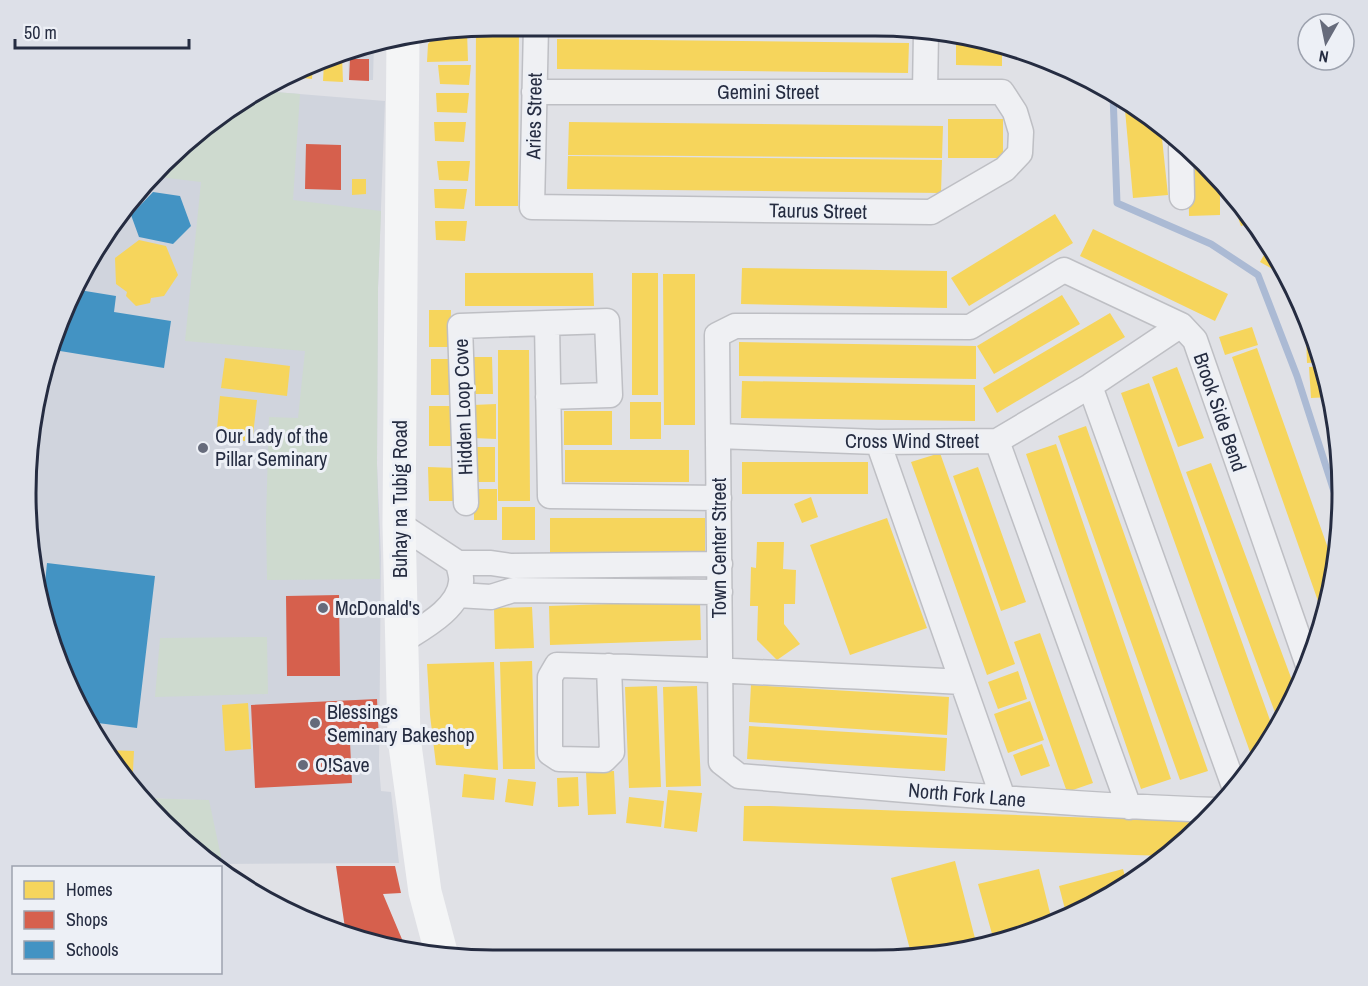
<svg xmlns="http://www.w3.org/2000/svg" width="1368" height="986" font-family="'Archivo Narrow',sans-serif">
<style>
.built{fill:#d0d4dd}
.green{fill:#cedacf}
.homes{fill:#f6d55c}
.shops{fill:#d6604d}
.schools{fill:#4393c3}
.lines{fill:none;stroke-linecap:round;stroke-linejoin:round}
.stream{stroke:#abbad4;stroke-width:7}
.minor-casing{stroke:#bebfc4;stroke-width:27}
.minor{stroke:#eff0f3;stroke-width:24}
.secondary{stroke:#f4f5f6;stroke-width:33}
.poi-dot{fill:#666b7b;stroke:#edf0f6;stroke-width:2}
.labels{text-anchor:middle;stroke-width:6;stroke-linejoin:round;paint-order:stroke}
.street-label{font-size:20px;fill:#252c41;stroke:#edf0f6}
.poi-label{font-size:20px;fill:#252c41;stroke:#edf0f6;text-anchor:start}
.rim{fill:none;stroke:#252c41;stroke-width:3}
</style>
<rect width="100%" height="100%" fill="#e0e1e6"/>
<path class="built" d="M374 41 373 80H349L348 52Z
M263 91 385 101 378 288 377 464 381 556 379 766 381 791 391 792 399 863 214 864 196 800 142 798 122 778 61 672 29 554 30 432 74 287 141 185 234 104Z"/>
<path class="green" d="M263 91 300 94 293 200 381 211 378 288 377 464 380 579 267 580 266 519 269 417 298 418 305 351 185 341 201 182 151 176 234 104Z
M267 637 268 694 155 697 160 638Z
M142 798 209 800 224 871 185 845Z"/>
<path class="homes" d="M493 26H519L518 206H475L476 28Z
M557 26H875L876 37 557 34Z
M467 31 468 61 427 62 428 44 438 33Z
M956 36 996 41 1002 44V66L956 65Z
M557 39 909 43 908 73 557 69Z
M362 46H369L368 55 348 54V52Z
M342 55 343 82 323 81 324 63Z
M438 65H471L469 85 440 84Z
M313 68 312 79 294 77Z
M436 93H469L467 113 437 112Z
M1124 99 1134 104 1161 129 1168 195 1133 198Z
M948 119H1003V158H948Z
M434 122H466L464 142 435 141Z
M569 122 943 126 942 158 568 155Z
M1188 154 1220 184V215L1189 216Z
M568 156 942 160 941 193 567 189Z
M437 161H470L468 181 439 180Z
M352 179H366V194L352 195Z
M434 189H467L464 209 435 208Z
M1229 193 1246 208 1254 222 1241 226Z
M1055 214 1073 243 969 306 951 278Z
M435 221H467L465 241 436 240Z
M1093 229 1228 294 1215 321 1080 256Z
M139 240 166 246 178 275 164 296 151 298 150 303 136 306 126 296 127 292 116 284 115 258Z
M1269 246 1282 266 1278 272 1260 262Z
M742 268 947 271V308L741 304Z
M465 273H593L594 306H465Z
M632 273H658V395H632Z
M663 274H695V425H664Z
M1294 286 1303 311H1295Z
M1062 295 1080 324 994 374 977 346Z
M429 310H451L450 347H429Z
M1110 313 1125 337 997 413 983 388Z
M1252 327 1258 345 1225 355 1219 337Z
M1313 335 1323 362 1307 363 1306 336Z
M739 342 976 346V379L739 376Z
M1257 348 1335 568 1324 618 1232 357Z
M498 350H529L530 501H498Z
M472 357H492L493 394H472Z
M225 358 290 366 287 396 221 388Z
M431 359H453V395H431Z
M1324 366 1331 397 1311 398 1309 367Z
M1177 367 1204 438 1178 447 1152 377Z
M742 381 975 385V421L741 418Z
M1149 383 1275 734 1254 763 1121 393Z
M220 396 257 400 253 435 246 434 245 441 224 439 225 430 217 429Z
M630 402H661V439H630Z
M496 404V439L473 438V405Z
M429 406H453V446H429Z
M564 411H612V445H564Z
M1086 426 1208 771 1180 780 1058 436Z
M1056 444 1171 779 1141 789 1026 454Z
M472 447H495V482H472Z
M565 450H689V482H565Z
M940 453 1015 664 987 675 911 462Z
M742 462H868V494H742Z
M1211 463 1296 691 1280 726 1186 472Z
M428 467 456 468V501H429Z
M978 467 1026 602 1001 611 953 476Z
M474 489H497V520H474Z
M811 497 818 517 802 523 794 504Z
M502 507H535V540H502Z
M550 518H705V555H550Z
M887 518 927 628 850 655 810 545Z
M757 542H784L783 569 796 570 795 604H784V624L800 644 777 660 757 640 758 606H750L751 567 756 568Z
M700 601 701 640 550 645 549 606Z
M532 607 534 648 495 649 494 608Z
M1040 633 1093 783 1067 792 1014 642Z
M532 661 535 769H503L500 662Z
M494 662 498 770 436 765 430 715 427 664Z
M1018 671 1027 699 998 709 988 682Z
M751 685 949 697 947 735 749 722Z
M657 686 661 787 629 788 625 687Z
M697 686 701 786 666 787 663 687Z
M1030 701 1044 740 1008 753 994 714Z
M248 703 251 749 225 751 222 705Z
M749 726 947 738 945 771 747 759Z
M1042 744 1050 766 1021 776 1013 755Z
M106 750 134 751 132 789 122 778Z
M614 771 616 814 588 815 586 772Z
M464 774 496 778 494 800 462 797Z
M578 777 579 806 558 807 557 778Z
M508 779 536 782 533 806 505 802Z
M668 790 702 793 697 832 664 828Z
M629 797 664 801 661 827 626 823Z
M744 806H770L1205 822 1168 856 1134 855 743 841Z
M955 861 977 946 936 956 912 957 891 878Z
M1039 869 1053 925 994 941 978 884Z
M1123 869 1127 883 1067 917 1059 886Z"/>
<path class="shops" d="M350 59H369V81L349 80Z
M306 144 341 145V190L305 189Z
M339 595 340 676H287L286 596Z
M377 699 379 741 350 742 352 783 255 788 251 705Z
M336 866H395L401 893 383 894 404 944 381 946 346 935Z"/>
<path class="schools" d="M153 192 180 196 191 226 173 244 139 237 131 215Z
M73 289 116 296 114 312 171 321 164 368 54 350Z
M47 563 155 576 137 728 90 722 61 672 43 603Z"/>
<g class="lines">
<path class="stream" d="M1113 94 1117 203 1211 244 1258 275 1297 376 1340 510"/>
<defs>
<path id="minor" d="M534 92H1002L1015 112 1021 132 1020 153 1005 169 931 212 532 207 536 26
M925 92 926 32
M1181 148 1182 197
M547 323 550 496 719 498
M1090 386 1235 789
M718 436 878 442 997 441 1090 386 1181 325
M997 441 1129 807
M878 442 1003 798
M466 503 460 326 607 321 610 395 548 397
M399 524 458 563C459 569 462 576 461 582 459 609 422 628 402 641
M458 563H491L511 566 720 564
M458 595 491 597 513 590 720 592
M609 666 612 752 604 760 559 759 550 753V677L557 665C692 668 827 675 962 682
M1217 810C1057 805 898 789 739 776L721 762 717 335 735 326 970 327 1064 270 1181 325 1195 340 1308 665"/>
</defs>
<use href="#minor" class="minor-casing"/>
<use href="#minor" class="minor"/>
<path class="secondary" d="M403 37 399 524 404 738 425 892 442 956"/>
</g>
<g class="poi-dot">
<circle cx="203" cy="448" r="6"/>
<circle cx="323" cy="608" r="6"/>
<circle cx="315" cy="723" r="6"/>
<circle cx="303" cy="765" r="6"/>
</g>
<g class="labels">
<g class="street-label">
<text x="768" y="99">Gemini Street</text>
<text transform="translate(534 116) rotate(-89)" y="7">Aries Street</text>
<text transform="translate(818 211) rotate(1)" y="7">Taurus Street</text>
<text transform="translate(463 407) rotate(-92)" y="7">Hidden Loop Cove</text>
<text transform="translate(1220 412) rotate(71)" y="7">Brook Side Bend</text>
<text x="912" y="448">Cross Wind Street</text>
<text transform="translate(400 499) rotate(-90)" y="7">Buhay na Tubig Road</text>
<text transform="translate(719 548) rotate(-90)" y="7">Town Center Street</text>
<text transform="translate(967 795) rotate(5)" y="7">North Fork Lane</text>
</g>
<g class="poi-label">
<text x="215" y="443">Our Lady of the<tspan x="215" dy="23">Pillar Seminary</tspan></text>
<text x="335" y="615">McDonald's</text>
<text x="327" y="719">Blessings<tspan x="327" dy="23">Seminary Bakeshop</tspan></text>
<text x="315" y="772">O!Save</text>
</g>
</g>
<path d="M0 0H1368V986H0ZM493 36H875A457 457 0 0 1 1332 493V493A457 457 0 0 1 875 950H493A457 457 0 0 1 36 493V493A457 457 0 0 1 493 36Z" fill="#dde0e8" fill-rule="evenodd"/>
<path class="rim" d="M493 36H875A457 457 0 0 1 1332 493V493A457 457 0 0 1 875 950H493A457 457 0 0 1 36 493V493A457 457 0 0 1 493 36Z"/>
<rect x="12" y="866" width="210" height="108" fill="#edf0f6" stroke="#9da2ae" stroke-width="1.5"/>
<rect x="24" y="881" width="30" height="18" fill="#f6d55c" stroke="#9da2ae" stroke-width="1.5"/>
<text x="66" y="896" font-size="18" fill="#252c41">Homes</text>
<rect x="24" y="911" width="30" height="18" fill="#d6604d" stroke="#9da2ae" stroke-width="1.5"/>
<text x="66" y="926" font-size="18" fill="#252c41">Shops</text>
<rect x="24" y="941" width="30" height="18" fill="#4393c3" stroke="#9da2ae" stroke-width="1.5"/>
<text x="66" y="956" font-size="18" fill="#252c41">Schools</text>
<g transform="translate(1326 42) rotate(189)"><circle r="28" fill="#edf0f6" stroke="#9da2ae" stroke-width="1.5"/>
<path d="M0-4.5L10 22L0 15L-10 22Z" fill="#666b7b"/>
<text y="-9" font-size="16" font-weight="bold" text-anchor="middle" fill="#252c41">N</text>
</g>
<path d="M15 39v9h174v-9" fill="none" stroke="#252c41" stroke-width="3"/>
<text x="24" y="39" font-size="18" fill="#252c41" stroke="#edf0f6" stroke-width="4.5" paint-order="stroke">50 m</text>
</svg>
